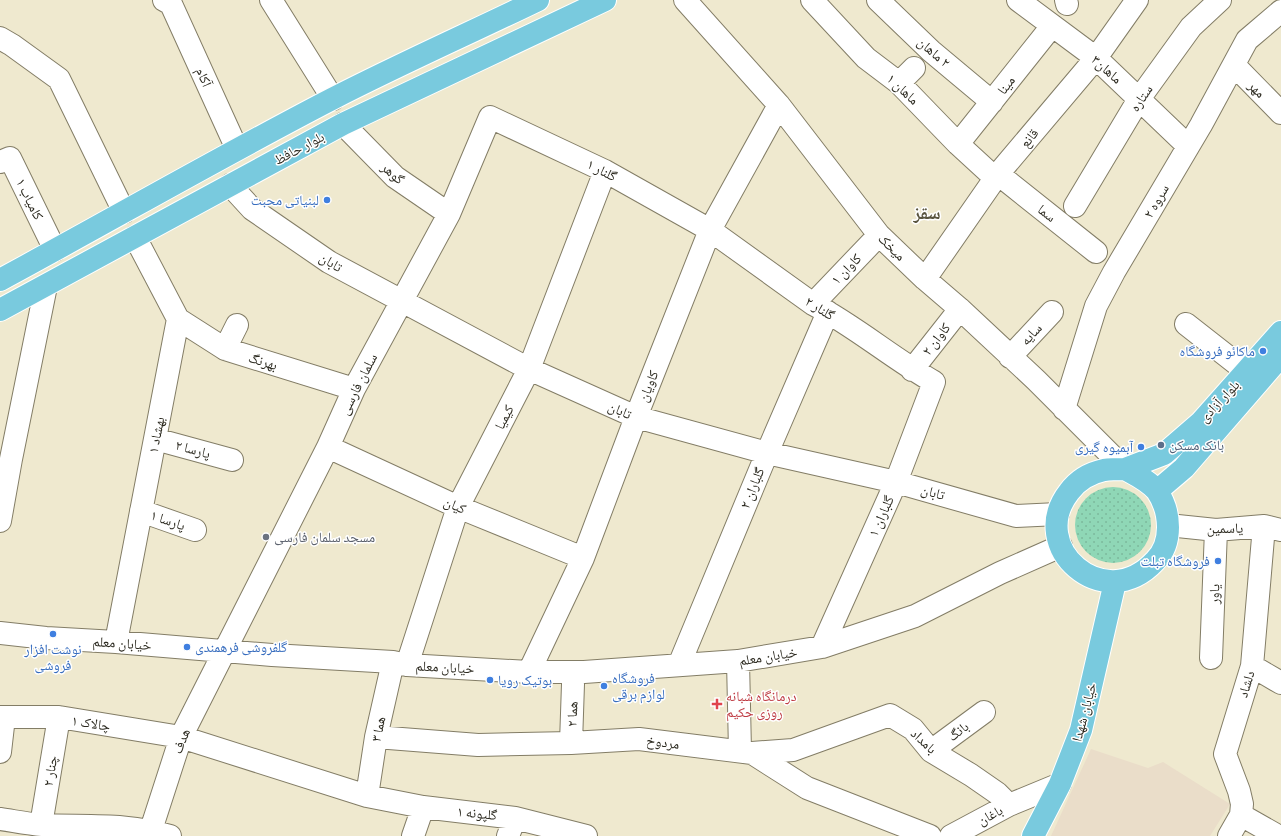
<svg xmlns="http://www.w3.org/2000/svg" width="1281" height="836" font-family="Barlow,'Noto Naskh Arabic',sans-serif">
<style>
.education{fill:#eaddc9}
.grass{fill:url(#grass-dots)}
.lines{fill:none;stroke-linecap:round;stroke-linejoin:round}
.minor-casing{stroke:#837d66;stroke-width:24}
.major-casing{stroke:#fff;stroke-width:24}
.minor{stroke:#fff;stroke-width:22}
.major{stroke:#79cade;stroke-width:22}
.shop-dot{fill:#3f7fe0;stroke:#fff;stroke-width:1.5}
.service-dot{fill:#5c6f8a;stroke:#fff;stroke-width:1.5}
.worship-dot{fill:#6b7280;stroke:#fff;stroke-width:1.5}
.health-dot{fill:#e0444e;stroke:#fff;stroke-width:1.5}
.labels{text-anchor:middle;stroke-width:3;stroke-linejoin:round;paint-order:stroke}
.street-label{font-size:14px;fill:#2c2a20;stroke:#fff}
.shop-label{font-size:14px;fill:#366cbe;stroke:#fff;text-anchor:end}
.service-label{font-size:14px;fill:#4e5e75;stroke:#fff;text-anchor:start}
.worship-label{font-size:14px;fill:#5b616d;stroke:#fff;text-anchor:start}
.health-label{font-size:14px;fill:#be3a42;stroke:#fff;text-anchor:start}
.district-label{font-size:18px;font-weight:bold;fill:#5a553f;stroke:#fff}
</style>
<defs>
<pattern id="grass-dots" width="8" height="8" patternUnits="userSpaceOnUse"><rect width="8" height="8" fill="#8fd7b6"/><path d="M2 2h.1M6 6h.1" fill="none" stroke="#7cb99c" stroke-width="1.8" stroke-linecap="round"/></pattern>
</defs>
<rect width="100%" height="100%" fill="#efe9cf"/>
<path class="education" d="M1091 749 1148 768 1163 762 1230 804 1210 836H1051Z"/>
<path class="grass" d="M1075 525a38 38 0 1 1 76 0a38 38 0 1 1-76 0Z"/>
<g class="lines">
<defs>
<path id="minor" d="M164 0 171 4 237 149
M271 0 333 99
M685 0 779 105 879 235 925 279 960 309 1036 380 1125 469
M812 0 866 58 899 83 958 144 995 178
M878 0 931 51 992 102
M1018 0 1096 58 1188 146
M1066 0 1067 4
M0 38 12 45 59 79 124 212
M1234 65 1281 113
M899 83 914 68
M343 124 395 177 449 214
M958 144 1052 26
M0 162 10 158 55 250
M998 174 1096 252
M230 185 252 209 329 262 529 369 636 417 767 453 896 482 1016 516 1058 514
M1075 206 1139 99 1191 27 1220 0
M925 279 998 174 1096 58 1137 0
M813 304 879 235
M178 319 225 349 354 389
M1186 324 1246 371
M225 349 237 325
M1010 357 1052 312
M912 370 960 309
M1064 409 1096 306 1114 272 1201 125 1247 40 1281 11
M155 439 232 460
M328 447 458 507 583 558
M141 511 195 530
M0 521 11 459 46 286
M1168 525 1216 530 1264 526 1281 530
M0 633 46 638 116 642 272 655 393 662 407 665 529 672H584L738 661 822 647 915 616 1000 573 1061 546
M116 642 178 319 135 237
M1211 658 1216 530
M738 661 740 751
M407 665 458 507 529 369 605 171
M679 665 767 453 828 312
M1252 666 1281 683
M529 672 583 558 636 417 710 230 779 105
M0 717H59L181 737 367 796 423 807 515 818 586 836
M376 737 478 745 571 743 639 739 752 753 807 788 930 836
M571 743 573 684
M931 751 984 712
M0 752 4 717
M752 753 793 750 890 715 913 729 931 751 971 775 997 793 1009 805 1060 784
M367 796 376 737 393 662
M1241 815 1278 836
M0 819C14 821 28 824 42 825 86 827 128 823 170 836
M41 825 59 717
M149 836 181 737 328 447 354 389 449 214 490 117 605 171 710 230 813 304C855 326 892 358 934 382L896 482 822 647
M413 836 423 807
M508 836 515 818
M951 836 1009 805
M1229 836 1241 815 1242 804 1239 791 1225 754 1252 666 1264 526"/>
<path id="major" d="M0 280C111 220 220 157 332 99 400 64 470 33 538 0
M0 310 343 124 605 0
M1125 469C1136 475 1149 481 1157 491 1171 512 1173 543 1155 561 1104 616 1026 547 1069 492 1077 481 1090 473 1104 470 1111 469 1118 469 1125 469Z
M1125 469 1164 454 1201 422 1281 332
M1157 491 1184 468 1281 356
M1033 836 1060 784 1081 730 1115 582"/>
</defs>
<use href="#minor" class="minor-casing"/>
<use href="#major" class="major-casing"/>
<use href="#minor" class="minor"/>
<use href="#major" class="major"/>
</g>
<g class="shop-dot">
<circle cx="327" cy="200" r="4"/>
<circle cx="1263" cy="351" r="4"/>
<circle cx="1141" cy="447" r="4"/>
<circle cx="1218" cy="561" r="4"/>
<circle cx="53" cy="634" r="4"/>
<circle cx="187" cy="647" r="4"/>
<circle cx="490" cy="680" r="4"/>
<circle cx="604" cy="686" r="4"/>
</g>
<circle class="service-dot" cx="1161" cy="445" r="4"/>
<circle class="worship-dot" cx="266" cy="537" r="4"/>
<path class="health-dot" d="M715 698h4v4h4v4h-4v4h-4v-4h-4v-4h4z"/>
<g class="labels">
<g class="street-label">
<text transform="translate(934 52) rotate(41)" y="5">٢ ماهان</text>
<text transform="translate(1107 69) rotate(42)" y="5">ماهان۳</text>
<text transform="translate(204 77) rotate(66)" y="5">آکام</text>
<text transform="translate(1006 85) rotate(-52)" y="5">مینا</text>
<text transform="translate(903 89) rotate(43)" y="5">ماهان ۱</text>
<text transform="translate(1257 89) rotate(45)" y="5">مهر</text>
<text transform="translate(1141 98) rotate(-56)" y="5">ستاره</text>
<text transform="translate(1029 138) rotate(-50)" y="5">قانع</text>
<text transform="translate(299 148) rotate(-28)" y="5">بلوار حافظ</text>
<text transform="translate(602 170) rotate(27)" y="5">گلنار ۱</text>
<text transform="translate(393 173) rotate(41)" y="5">گوهر</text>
<text transform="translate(30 199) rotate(64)" y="5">کامیاب ۱</text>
<text transform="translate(1156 201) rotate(-60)" y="5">سروه ۲</text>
<text transform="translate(1047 213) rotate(38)" y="5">سما</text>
<text transform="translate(892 247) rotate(44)" y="5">میخک</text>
<text transform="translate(331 262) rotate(31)" y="5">تابان</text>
<text transform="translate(846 269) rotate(-46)" y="5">کاوان ۱</text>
<text transform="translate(820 308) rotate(32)" y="5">گلنار ۲</text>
<text transform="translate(1031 334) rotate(-47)" y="5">سایه</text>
<text transform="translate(936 339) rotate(-52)" y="5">کاوان ۲</text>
<text transform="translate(263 361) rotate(17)" y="5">بهرنگ</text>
<text transform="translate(358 384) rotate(-63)" y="5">سلمان فارسی</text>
<text transform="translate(648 386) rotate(-68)" y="5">کاویان</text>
<text transform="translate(1219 401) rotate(-47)" y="5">بلوار آزادی</text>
<text transform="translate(620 410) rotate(24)" y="5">تابان</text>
<text transform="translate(504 417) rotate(-63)" y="5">کیمیا</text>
<text transform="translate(156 435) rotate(-79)" y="5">بهشاد ۱</text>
<text transform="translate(193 449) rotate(15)" y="5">پارسا ۲</text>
<text transform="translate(752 488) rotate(-68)" y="5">گلباران ۲</text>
<text transform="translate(933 492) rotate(16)" y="5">تابان</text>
<text transform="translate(455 505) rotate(24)" y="5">کیان</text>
<text transform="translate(881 516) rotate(-66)" y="5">گلباران ۱</text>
<text transform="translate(168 520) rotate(19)" y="5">پارسا ۱</text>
<text transform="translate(1225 528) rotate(-1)" y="5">یاسمین</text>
<text transform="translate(1214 594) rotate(-88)" y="5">یاور</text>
<text transform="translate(122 643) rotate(4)" y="5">خیابان معلم</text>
<text transform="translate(768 656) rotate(-9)" y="5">خیابان معلم</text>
<text transform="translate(445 667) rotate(3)" y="5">خیابان معلم</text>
<text transform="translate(1246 684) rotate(-73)" y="5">دلشاد</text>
<text transform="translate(1084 712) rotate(-75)" y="5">خیابان شهدا</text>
<text transform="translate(572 714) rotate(-88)" y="5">هما ۲</text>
<text transform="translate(91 723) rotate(9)" y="5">چالاک ۱</text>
<text transform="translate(378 729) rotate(-78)" y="5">هما ۳</text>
<text transform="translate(958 731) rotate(-37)" y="5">بانگ</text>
<text transform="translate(181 741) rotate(-69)" y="5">هدف</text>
<text transform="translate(924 741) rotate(43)" y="5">بامداد</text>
<text transform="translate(663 742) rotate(7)" y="5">مردوخ</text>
<text transform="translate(50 771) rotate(-81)" y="5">چنار ۲</text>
<text transform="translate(477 813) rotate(6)" y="5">گلپونه ۱</text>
<text transform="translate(990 815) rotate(-28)" y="5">باغان</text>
</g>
<g class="shop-label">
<text x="319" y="205">لبنیاتی محبت</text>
<text x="1255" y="356">ماکائو فروشگاه</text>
<text x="1133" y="452">آبمیوه گیری</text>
<text x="1210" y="566">فروشگاه تبلت</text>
<text x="195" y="652" text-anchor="start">گلفروشی فرهمندی</text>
<text x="53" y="654" text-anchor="middle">نوشت افزار<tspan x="53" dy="16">فروشی</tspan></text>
<text x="612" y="683" text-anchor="start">فروشگاه<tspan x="612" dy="16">لوازم برقی</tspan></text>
<text x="498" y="685" text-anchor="start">بوتیک رویا</text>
</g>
<g class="service-label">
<text x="1169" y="450">بانک مسکن</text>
</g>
<g class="worship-label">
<text x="274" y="542">مسجد سلمان فارسی</text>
</g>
<g class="health-label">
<text x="726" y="701">درمانگاه شبانه<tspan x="726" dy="16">روزی حکیم</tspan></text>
</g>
<g class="district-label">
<text x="927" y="219">سقز</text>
</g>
</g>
</svg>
